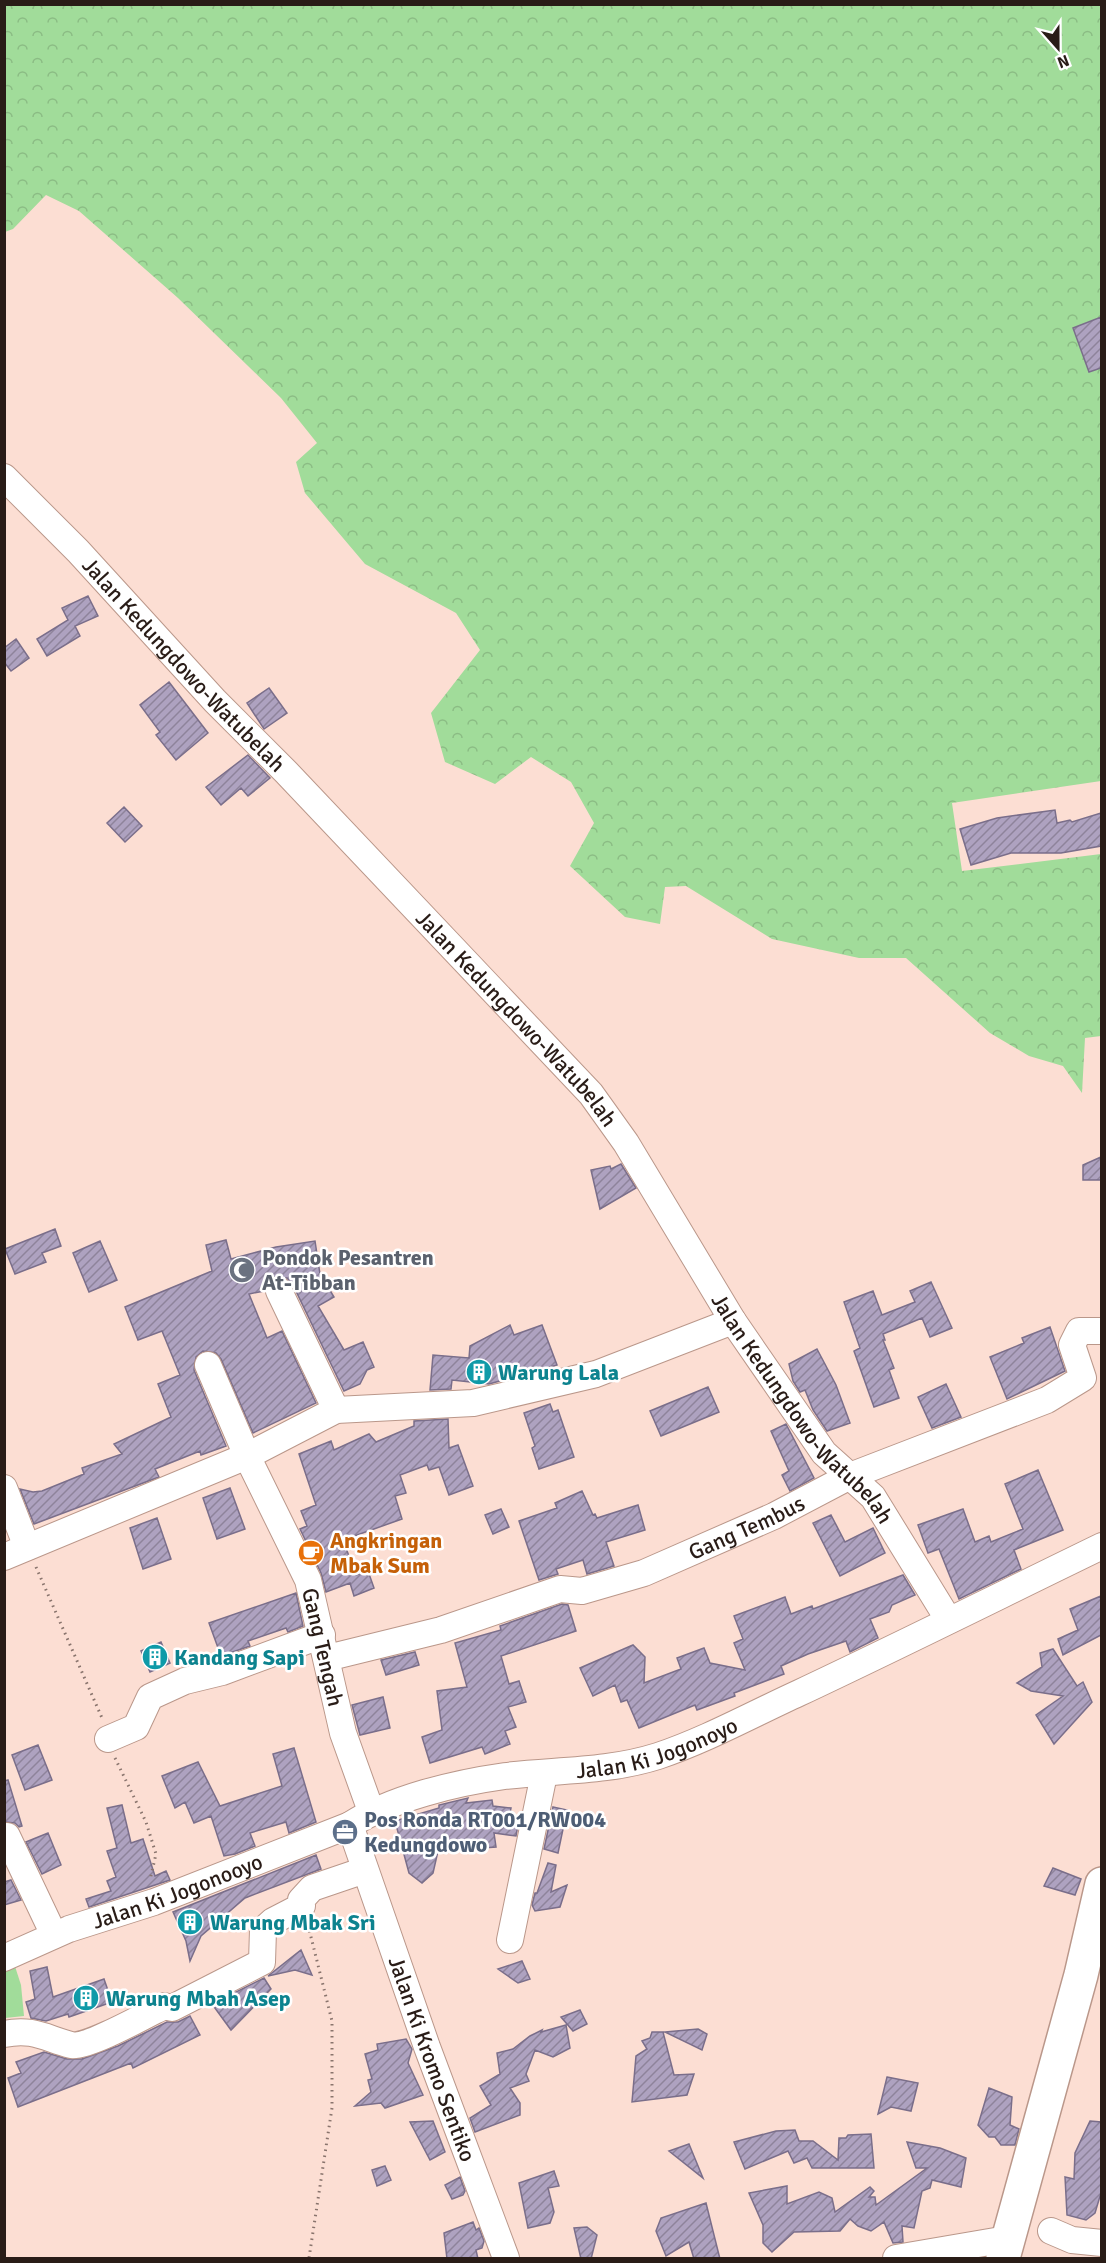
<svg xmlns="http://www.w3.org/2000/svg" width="1106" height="2263" font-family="Signika,sans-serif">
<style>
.forest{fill:url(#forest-crowns)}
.garden{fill:#a1dc9a}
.building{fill:url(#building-hatch);stroke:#7a6e8a;stroke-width:1.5}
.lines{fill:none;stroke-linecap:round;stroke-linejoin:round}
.minor-casing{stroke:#ba978a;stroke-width:28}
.major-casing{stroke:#ba978a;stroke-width:36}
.path{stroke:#89746d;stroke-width:3;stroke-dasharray:1.5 4.5;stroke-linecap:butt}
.minor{stroke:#fff;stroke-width:26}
.major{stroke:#fff;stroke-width:33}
.labels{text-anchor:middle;stroke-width:5;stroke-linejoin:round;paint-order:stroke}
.street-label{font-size:22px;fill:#291c17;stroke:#fff}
.worship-label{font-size:22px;font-weight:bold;fill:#5b616d;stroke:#fff;text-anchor:start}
.culture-label{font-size:22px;font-weight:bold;fill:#0d838f;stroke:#fff;text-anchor:start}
.food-label{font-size:22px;font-weight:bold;fill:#c56008;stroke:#fff;text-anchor:start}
.service-label{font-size:22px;font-weight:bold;fill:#4e5e75;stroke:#fff;text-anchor:start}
</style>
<defs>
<pattern id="forest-crowns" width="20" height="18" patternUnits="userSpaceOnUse" patternTransform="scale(1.5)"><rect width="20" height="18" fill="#a1dc9a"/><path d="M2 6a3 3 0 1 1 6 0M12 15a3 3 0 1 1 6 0" fill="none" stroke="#8bbc84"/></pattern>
<pattern id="building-hatch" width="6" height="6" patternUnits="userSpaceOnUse" patternTransform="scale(1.5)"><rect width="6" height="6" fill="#aea2c0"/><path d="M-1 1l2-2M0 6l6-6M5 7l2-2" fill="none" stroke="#8e839b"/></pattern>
</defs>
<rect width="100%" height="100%" fill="#fcded3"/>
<path class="forest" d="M4 5H1101V781L952 803 962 871 1101 854V1036L1085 1038 1082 1093 1063 1066 1029 1056 990 1033 906 958H859L772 939 686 886 665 887 660 924 625 917 570 866 594 823 571 782 531 757 495 784 445 762 431 713 480 650 456 613 365 564 305 493 296 462 317 443 281 398 178 298 79 211 46 195 13 229 5 232Z"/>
<path class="garden" d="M12 1957 21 1985 24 2016 5 2018V1961Z"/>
<path class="building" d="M1101 317V368L1089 372 1073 328Z
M88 596 98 616 75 626 80 636 47 656 37 639 68 620 62 608Z
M16 639 29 658 11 671 4 662V648Z
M169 682 208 733 176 760 156 735 160 732 140 705Z
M269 688 287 713 264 729 247 703Z
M248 755 270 778 248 796 241 788 221 805 206 787Z
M124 807 142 826 125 842 107 823Z
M1055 810 1057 823 1070 820 1072 822 1101 813V846L1061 853H1011L971 865 960 829 997 818Z
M1101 1157V1180H1083V1165Z
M621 1164 636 1188 600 1209 591 1170 610 1166 611 1169Z
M55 1229 61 1246 42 1253 46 1262 15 1274 5 1249Z
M226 1240 231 1259 276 1247 315 1241 320 1274 334 1297 318 1306 344 1350 363 1342 374 1367 367 1370 360 1384 344 1391 293 1285 287 1278 273 1277 266 1283 264 1291 249 1294 267 1338 282 1331 316 1403 253 1433 221 1359 216 1353 203 1351 196 1357 194 1370 226 1446 201 1455 200 1451 155 1469 159 1477 34 1524 20 1489 33 1492 42 1491 84 1474 82 1468 122 1454 114 1444 171 1417 158 1384 180 1375 162 1331 138 1340 125 1307 212 1271 206 1245Z
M100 1241 117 1280 89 1292 73 1253Z
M931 1282 952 1328 930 1337 922 1318 883 1334 885 1340H883L894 1368 889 1370 899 1398 874 1407 854 1351 860 1348 844 1302 873 1291 882 1315 915 1302 910 1291Z
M510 1325 514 1335 542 1325 557 1365 489 1384 452 1380 451 1389 430 1390 433 1355 469 1358 470 1346Z
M1050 1327 1065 1371 1007 1399 990 1357 1024 1343 1022 1338Z
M817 1349 836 1385 850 1423 827 1431 813 1410 805 1390 800 1392 793 1381 789 1364Z
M946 1384 961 1417 932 1428 918 1397Z
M708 1387 719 1412 661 1436 650 1411Z
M550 1404 553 1412 558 1410 574 1457 539 1469 532 1448 535 1446 524 1413Z
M448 1419 449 1448 458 1445 473 1486 449 1495 439 1467 429 1470 427 1465 400 1475 406 1493 395 1496 402 1519 343 1540 356 1575 368 1571 374 1588 354 1596 350 1583 326 1592 321 1573 300 1529 307 1526 301 1511 316 1505 299 1454 331 1441 334 1450 369 1434 376 1442 414 1426V1421Z
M786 1424 814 1478 790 1491 782 1475 789 1471 771 1431Z
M1038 1470 1063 1530 1014 1550 1021 1569 959 1599 939 1549 928 1553 918 1525 963 1509 975 1542 989 1536 991 1542 1023 1529 1005 1484Z
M230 1488 245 1529 217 1539 203 1498Z
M582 1491 593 1515 595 1514 597 1518 638 1505 645 1530 606 1542 614 1566 587 1574 583 1560 556 1569 558 1574 539 1580 519 1521 557 1508 555 1503Z
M501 1509 509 1527 493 1534 485 1515Z
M831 1515 845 1542 873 1528 885 1553 840 1576 813 1523Z
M157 1518 171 1559 143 1569 130 1528Z
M903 1575 915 1595 892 1605 889 1612 870 1619 878 1638 850 1652 846 1641 808 1654 781 1666 784 1674 734 1693 735 1696 697 1710 695 1705 639 1728 627 1700 621 1702 615 1685 593 1696 580 1668 633 1645 645 1657 644 1683 681 1669 677 1658 704 1648 710 1663 745 1670 734 1643 743 1639 734 1616 785 1597 791 1614 812 1606 813 1609Z
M296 1593 303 1626 288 1632 286 1628 248 1641 250 1646 221 1656 209 1623Z
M1101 1596V1635L1063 1655 1058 1639 1078 1630 1070 1609Z
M562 1604 568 1605 576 1631 501 1656 509 1684 519 1681 526 1702 508 1707 516 1727 505 1731 510 1744 485 1754 482 1747 430 1763 422 1737 442 1730 437 1691 467 1687 455 1643 501 1630 500 1626Z
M161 1642 170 1663 150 1672 141 1651Z
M1053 1649 1077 1686 1083 1682 1092 1702 1054 1744 1036 1715 1063 1696 1031 1691 1017 1683 1042 1667 1040 1653Z
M415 1652 419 1665 386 1675 381 1660Z
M383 1697 390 1728 360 1735 352 1705Z
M38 1745 52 1780 25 1790 12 1755Z
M294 1748 316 1822 289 1833 286 1822 250 1833 255 1846 235 1854 224 1856 211 1816 194 1823 185 1802 175 1808 162 1776 198 1762 220 1806 282 1786 273 1754Z
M8 1780 22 1826 19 1827 15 1823 4 1822V1781Z
M468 1798 466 1803 492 1800 493 1806 511 1808 509 1818 519 1819 516 1836 494 1833 496 1847 438 1851 433 1873 422 1883 409 1873 395 1821 439 1808V1805Z
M122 1805 131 1843 143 1839 155 1876 166 1871 170 1880 89 1907 86 1899 111 1891 107 1881 116 1877 107 1851 117 1848 107 1808Z
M553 1807 567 1810 558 1853 544 1849Z
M48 1833 61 1865 42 1874 26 1842Z
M316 1855 321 1869 245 1898 201 1936 190 1961 186 1941 173 1912Z
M548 1863 556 1865 551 1892 567 1885 560 1907 535 1911 532 1905 535 1893H537Z
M1053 1868 1081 1879 1075 1895 1044 1886Z
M11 1880 21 1900 4 1905V1882Z
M301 1950 312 1975 295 1970 268 1976Z
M522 1961 530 1979 518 1983 498 1969Z
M47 1967 53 1997 104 1979 112 2002 69 2017 68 2014 46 2021 31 2018 26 2002 35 1999 30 1971Z
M264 1978 271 1989 231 2030 212 2004Z
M580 2010 587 2024 573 2031 561 2017Z
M190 2016 200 2035 133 2068 131 2063 18 2107 8 2078 21 2073 16 2062 44 2052 67 2059H82L118 2046 167 2022H178Z
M566 2025 570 2048 553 2057 535 2050 526 2074 529 2081 510 2088 520 2103V2115L475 2132 470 2118 491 2105 480 2086 500 2074 497 2053 513 2049 530 2036 542 2030 541 2032Z
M698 2029 707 2034 702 2050 665 2032Z
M652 2032H663L674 2075 694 2074 687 2095 632 2102 636 2056 647 2049 642 2041 650 2038Z
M406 2039 412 2049 408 2063 423 2095 385 2108 381 2103 355 2106 371 2092 368 2080 372 2079 365 2054 378 2050 377 2044Z
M887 2077 918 2083 911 2111 891 2107 878 2114Z
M989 2088 1012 2097 1010 2125 1019 2129 1015 2145H1001L995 2137H989L978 2125Z
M433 2121 445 2152 430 2160 410 2122Z
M1090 2121 1101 2122V2193L1095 2213 1086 2220 1067 2215 1065 2177 1074 2179 1075 2153Z
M795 2130 799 2141H813L838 2160 839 2138H846L848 2135 871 2134 874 2168H812L807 2158 794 2163 788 2151 745 2169 734 2142 776 2131Z
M907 2142 940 2148 966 2158 961 2187 932 2180 930 2188 922 2191 914 2228 902 2226 903 2242 893 2243 884 2222 871 2231 858 2226 850 2219 840 2231 794 2232 772 2252 763 2243V2225L749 2193 787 2186V2204L819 2192 832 2198 835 2212 870 2187 874 2191 869 2197H875L876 2205 927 2168H916Z
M689 2144 703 2178 669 2151Z
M385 2166 391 2180 377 2186 372 2170Z
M554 2171 559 2186 548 2188 554 2212 550 2223 528 2228 519 2183Z
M460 2177 465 2191 463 2195 452 2199 445 2185Z
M706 2203 720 2259H694L689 2242 666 2256 656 2231 661 2218Z
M473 2222 476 2230 479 2228 484 2241 482 2248 476 2250 478 2259H447L444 2233Z
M587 2227 597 2235 591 2259H581L574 2228Z"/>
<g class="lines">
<defs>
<g id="minor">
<path id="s1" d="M4 477 78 551 215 701 286 772 591 1094 626 1143 733 1321 824 1453 873 1497 948 1619"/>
<path d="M279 1291 336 1410"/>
<path id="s2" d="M208 1365 247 1456 308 1580 343 1733 371 1811"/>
<path d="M4 1488 27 1547"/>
<path d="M4 1557 247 1456 336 1410 473 1403 596 1374 733 1321"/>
<path id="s3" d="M327 1658 441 1630 560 1589 582 1591 644 1573 774 1516 850 1476 1047 1400 1083 1378 1072 1345 1079 1331H1102"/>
<path d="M108 1739 136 1727 150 1697 185 1681 222 1672 322 1635"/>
<path id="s4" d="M350 1825 427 2047 506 2258"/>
<path d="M7 1836 54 1935"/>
<path d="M510 1940 544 1774"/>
<path id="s5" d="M4 1958 69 1929 154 1902 350 1825C392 1798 455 1783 505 1776 556 1770 608 1772 658 1756 706 1740 753 1714 799 1693 901 1645 1001 1595 1102 1546"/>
<path d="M4 2034C33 2028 45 2038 71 2045 85 2049 148 2014 164 2006L172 2008 262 1962 263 1930 273 1921 302 1906 301 1900 312 1888 365 1870"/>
<path d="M1051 2231 1072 2240 1102 2243"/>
<path d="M896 2258 1007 2239"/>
</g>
<path id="major" d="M1003 2258 1081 1975 1102 1884"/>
</defs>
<use href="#minor" class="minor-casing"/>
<use href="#major" class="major-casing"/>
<path class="path" d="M36 1567 102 1718
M115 1758 146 1822 156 1854 150 1880
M308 1925 332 2021V2108L309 2258"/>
<use href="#minor" class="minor"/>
<use href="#major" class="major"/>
</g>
<defs>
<symbol id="mosque-disc" viewBox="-11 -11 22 22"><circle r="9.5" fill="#6b7280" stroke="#fff"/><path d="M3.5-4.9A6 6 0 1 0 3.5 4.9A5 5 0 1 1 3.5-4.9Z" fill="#fff"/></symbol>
<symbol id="building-disc" viewBox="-11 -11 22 22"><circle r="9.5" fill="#0f9aa8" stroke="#fff"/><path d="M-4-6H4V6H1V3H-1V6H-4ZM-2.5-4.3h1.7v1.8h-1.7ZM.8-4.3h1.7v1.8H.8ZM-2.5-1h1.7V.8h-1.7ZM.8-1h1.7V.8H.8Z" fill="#fff"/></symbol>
<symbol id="cafe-disc" viewBox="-11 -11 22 22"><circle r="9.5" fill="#e8710a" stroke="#fff"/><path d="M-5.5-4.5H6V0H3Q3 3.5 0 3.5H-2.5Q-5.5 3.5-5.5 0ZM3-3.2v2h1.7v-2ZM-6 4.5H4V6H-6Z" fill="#fff"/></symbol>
<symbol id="office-disc" viewBox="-11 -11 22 22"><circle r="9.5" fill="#5c6f8a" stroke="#fff"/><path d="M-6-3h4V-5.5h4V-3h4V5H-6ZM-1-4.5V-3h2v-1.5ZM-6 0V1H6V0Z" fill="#fff"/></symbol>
</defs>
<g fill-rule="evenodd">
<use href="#mosque-disc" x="227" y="1255" width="30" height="30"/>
<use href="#building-disc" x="464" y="1357" width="30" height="30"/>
<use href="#cafe-disc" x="296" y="1538" width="30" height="30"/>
<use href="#building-disc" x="140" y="1642" width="30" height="30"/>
<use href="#office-disc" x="330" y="1817" width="30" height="30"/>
<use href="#building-disc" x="175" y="1907" width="30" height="30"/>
<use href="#building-disc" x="71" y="1983" width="30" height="30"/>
</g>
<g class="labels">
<g class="street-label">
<text dy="8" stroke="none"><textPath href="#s1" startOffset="260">Jalan Kedungdowo-Watubelah</textPath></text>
<text dy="8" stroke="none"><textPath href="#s1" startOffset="746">Jalan Kedungdowo-Watubelah</textPath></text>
<text dy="8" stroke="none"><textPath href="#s1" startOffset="1232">Jalan Kedungdowo-Watubelah</textPath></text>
<text dy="8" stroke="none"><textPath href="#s3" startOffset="442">Gang Tembus</textPath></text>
<text dy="8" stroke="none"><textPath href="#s2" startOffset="306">Gang Tengah</textPath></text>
<text dy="8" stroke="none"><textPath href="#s5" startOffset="690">Jalan Ki Jogonoyo</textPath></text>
<text dy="8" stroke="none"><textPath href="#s5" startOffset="186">Jalan Ki Jogonooyo</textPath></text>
<text dy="8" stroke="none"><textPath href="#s4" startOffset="248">Jalan Ki Kromo Sentiko</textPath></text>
</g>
<g class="worship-label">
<text x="262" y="1265">Pondok Pesantren<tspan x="262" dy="25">At-Tibban</tspan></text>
</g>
<g class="culture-label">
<text x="498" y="1380">Warung Lala</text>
<text x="174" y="1665">Kandang Sapi</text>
<text x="210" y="1930">Warung Mbak Sri</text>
<text x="106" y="2006">Warung Mbah Asep</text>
</g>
<g class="food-label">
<text x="330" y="1548">Angkringan<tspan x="330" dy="25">Mbak Sum</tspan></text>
</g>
<g class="service-label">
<text x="364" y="1827">Pos Ronda RT001/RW004<tspan x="364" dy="25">Kedungdowo</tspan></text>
</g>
</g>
<rect width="1106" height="2263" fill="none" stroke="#291c17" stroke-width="12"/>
<g transform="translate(1058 48) rotate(159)" stroke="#ffffff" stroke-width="4.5" paint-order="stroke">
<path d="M0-4.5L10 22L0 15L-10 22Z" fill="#291c17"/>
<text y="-9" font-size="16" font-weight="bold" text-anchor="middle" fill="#291c17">N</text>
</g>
</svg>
